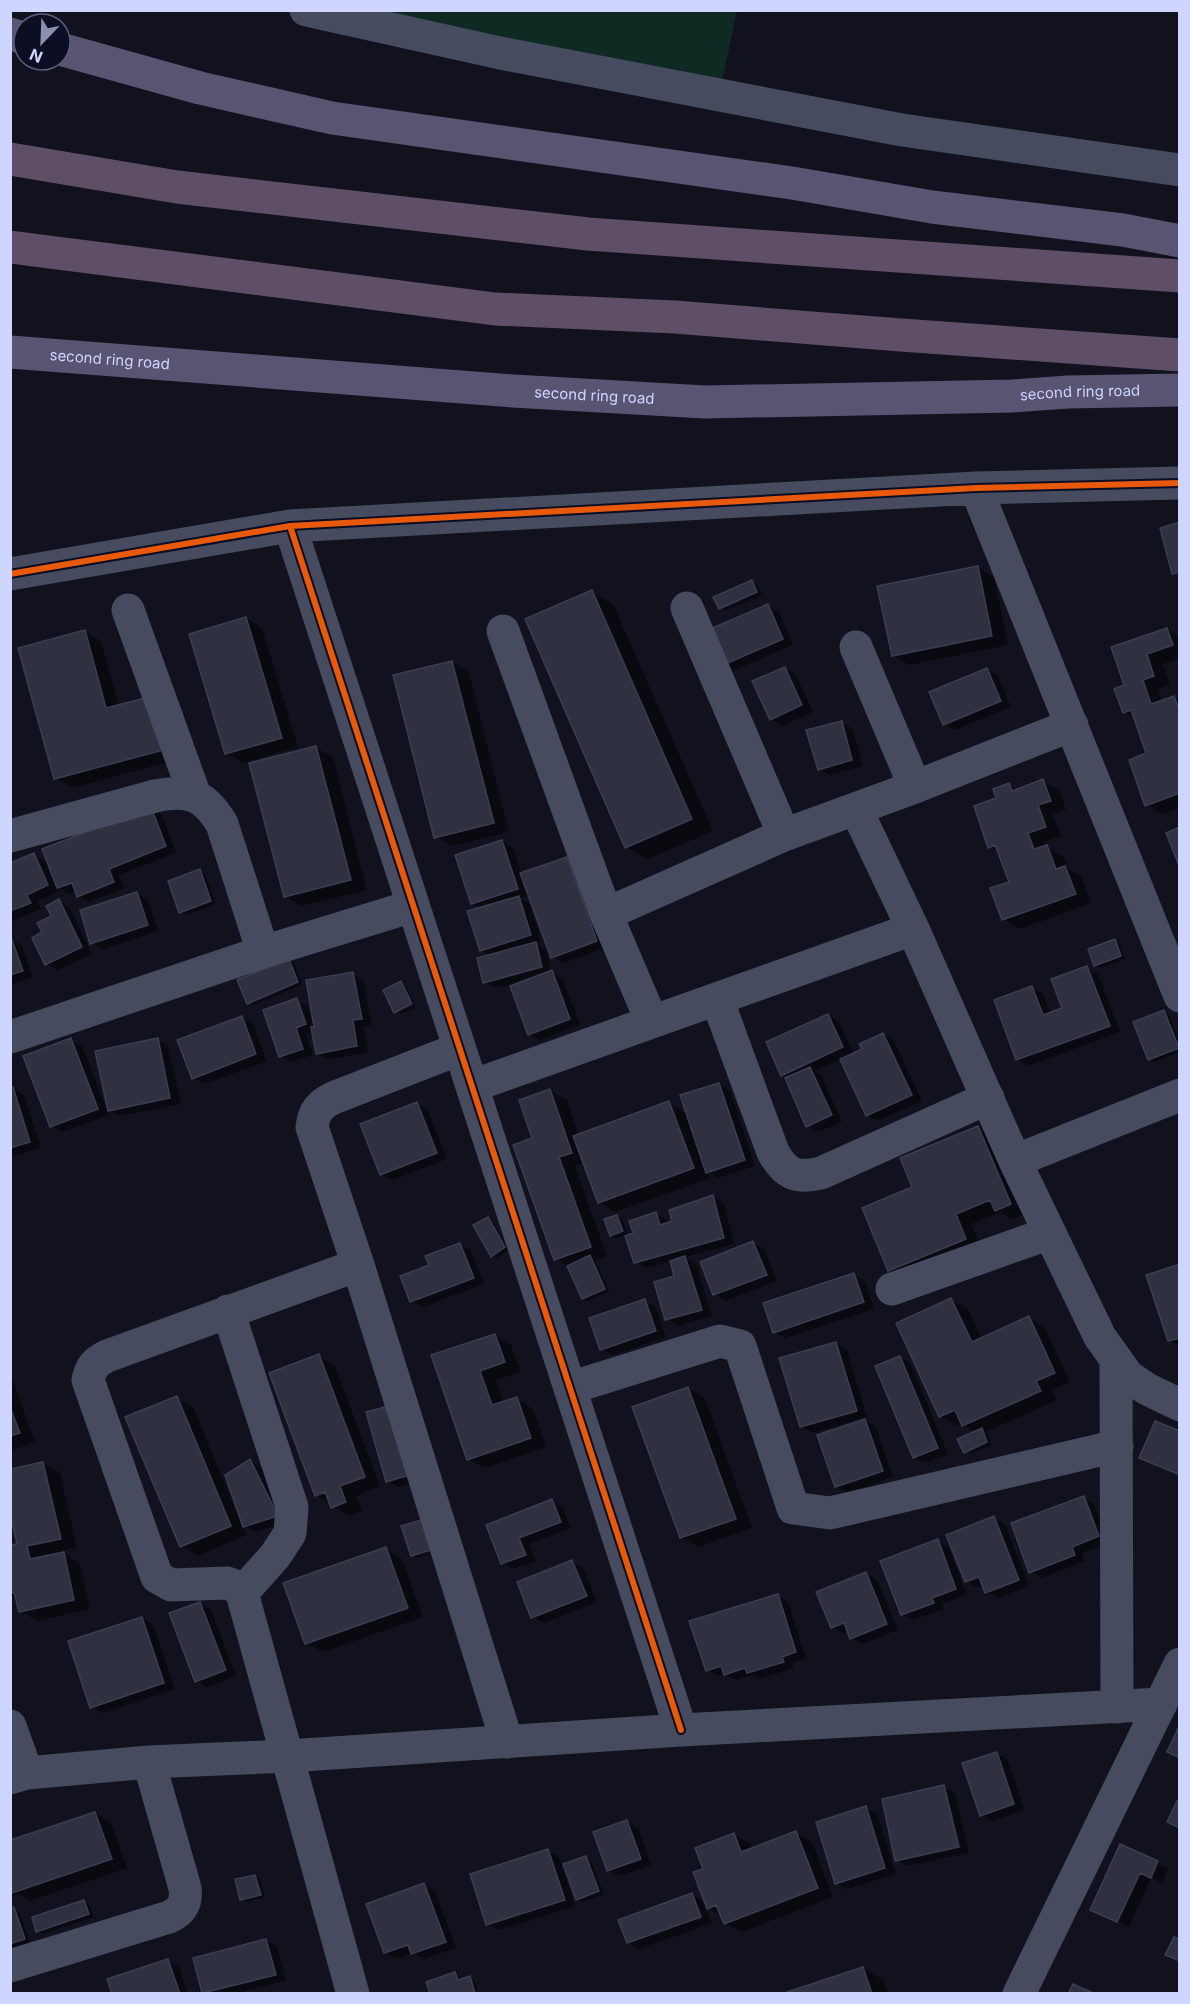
<svg xmlns="http://www.w3.org/2000/svg" width="1190" height="2004" font-family="Inter,sans-serif">
<style>
.green{fill:#0f2923}
.shadow{fill:#0007}
.building{fill:#2f3040;stroke:#3b3d52;stroke-width:1.5}
.lines{fill:none;stroke-linecap:round;stroke-linejoin:round}
.minor{stroke:#464b5f;stroke-width:33}
.tertiary{stroke:#464b5f;stroke-width:33}
.primary{stroke:#585472;stroke-width:33}
.motorway{stroke:#5e4e68;stroke-width:33}
.cycleway-casing{stroke:#0c0e23;stroke-width:10}
.cycleway{stroke:#e8590c;stroke-width:6}
.labels{text-anchor:middle;stroke-width:5;stroke-linejoin:round;paint-order:stroke}
.street-label{font-size:15px;fill:#ced5ff;stroke:#0c0e23}
</style>
<rect width="100%" height="100%" fill="#11121e"/>
<path class="green" d="M385 11H737L722 82 503 42Z"/>
<path class="shadow" d="M978 567 994 577 1008 645 909 665 893 655Z
M752 582 757 585 762 595 725 611 720 608Z
M592 592 613 604 713 831 648 859 626 847Z
M768 606 779 612 793 645 735 670 724 664Z
M246 618 262 628 298 747 242 763 226 753Z
M1166 629 1180 637V658L1163 664 1170 685 1158 689 1163 701 1174 698 1180 701V808L1162 814 1146 804 1148 754 1136 719 1124 712 1126 686 1113 648Z
M84 631 101 641 119 706 187 757 72 788 56 778Z
M452 662 469 672 509 832 452 846 436 837Z
M785 668 796 675 813 712 782 726 771 719Z
M987 670 998 676 1011 707 955 730 944 724Z
M841 722 853 729 863 766 830 775 819 769Z
M316 748 333 757 367 890 301 906 285 896Z
M1043 781 1060 791 1066 810 1053 814 1061 836 1044 842 1045 847 1063 856 1068 869 1082 877 1091 903 1020 929 1003 919 1011 883 999 852 990 847 998 799 1009 785 1018 790Z
M151 808 162 815 176 853 119 875 124 888 89 902 78 896 76 891 69 894 56 886 59 891 38 901 41 909 10 922V865L34 855 49 863Z
M502 841 513 848 522 874 567 858 578 865 608 947 563 963 552 957 530 895 520 898 530 904 541 941 535 943 546 950 552 972 563 979 580 1025 540 1040 529 1034 511 985 496 988 485 982 491 956 481 950V908L472 903Z
M199 871 205 874 216 904 186 915 181 912Z
M137 894 148 900 158 931 103 949 92 943Z
M59 901 70 908 92 954 57 970 46 964 44 933Z
M10 939 22 945 33 977 10 985Z
M1115 941 1120 944 1125 959 1101 968 1095 965Z
M289 960 294 963 302 985 254 1005 248 1003Z
M1087 968 1098 974 1120 1032 1028 1066 1017 1059 1032 988 1043 994 1051 1014 1064 1009Z
M352 974 363 980 372 1025 363 1026 368 1052 328 1060 317 1053 313 1032 306 1034 313 1055 291 1062 280 1056 296 999 307 1006 313 1023H315Z
M400 983 406 986 416 1007 401 1014 396 1011Z
M1164 1012 1169 1015 1180 1042V1052L1154 1062 1149 1059Z
M827 1015 839 1022 854 1054 864 1049 883 1034 894 1041 922 1101 878 1121 867 1115 841 1059 815 1071 821 1075 842 1122 818 1132 807 1125 789 1078 783 1075Z
M241 1017 253 1024 267 1061 204 1084 193 1078Z
M71 1040 82 1046 109 1115 62 1132 51 1126Z
M157 1040 168 1046 181 1104 120 1116 109 1110Z
M719 1085 730 1091 755 1166 718 1178 708 1172 710 1178 615 1212 599 1202 584 1163 575 1166 607 1256 595 1260 609 1291 588 1301 583 1298 569 1267 555 1259 534 1139 550 1091 567 1100 579 1135 669 1103 688 1114Z
M10 1089H13L24 1095 41 1148 10 1157Z
M417 1104 428 1110 447 1159 392 1180 381 1174Z
M977 1128 994 1137 1026 1214 1012 1219 1000 1212 971 1224 982 1248 906 1280 890 1270 914 1188Z
M713 1197 724 1203 734 1244 685 1257 696 1264 712 1316 678 1326 667 1319 676 1277 672 1261 647 1268 635 1261 625 1235 616 1238 611 1235 617 1216 622 1219 629 1236 635 1234 655 1214 667 1220 668 1224Z
M488 1219 493 1222 509 1250 497 1258 492 1256Z
M753 1243 764 1249 777 1281 725 1301 714 1294Z
M460 1244 471 1251 484 1284 423 1307 412 1301Z
M1180 1266V1347L1169 1340Z
M853 1274 865 1281 874 1309 785 1338 774 1332Z
M951 1300 968 1309 982 1340 1029 1318 1045 1328 1070 1382 1052 1390 1057 1400 986 1432 992 1445 970 1454 965 1451 976 1433 962 1423 957 1426 940 1416Z
M645 1301 656 1307 666 1337 613 1355 602 1349Z
M495 1336 511 1345 521 1372 496 1380 504 1403 517 1399 533 1409 546 1447 485 1468 468 1459 433 1356Z
M836 1343 847 1350 867 1417 812 1433 801 1426Z
M319 1356 335 1366 380 1486 356 1496 362 1511 349 1516 316 1495Z
M900 1357 911 1364 948 1454 925 1463 914 1457Z
M10 1372 35 1442 10 1451Z
M688 1388 705 1398 752 1528 698 1547 681 1537Z
M176 1398 193 1407 236 1511 239 1510 250 1461 261 1467 288 1522 256 1532 242 1524 247 1535 198 1556 181 1546Z
M368 1413 426 1479 399 1487 388 1481Z
M865 1420 876 1427 893 1477 847 1493 836 1486Z
M43 1464 60 1473 77 1548 60 1551 80 1563 90 1609 37 1621 20 1611 17 1600 10 1596V1547L19 1545 13 1519 10 1517V1471Z
M1083 1497 1094 1504 1110 1542 1082 1553 1085 1561 1042 1578 1031 1571Z
M552 1501 563 1507 571 1528 529 1544 536 1561 514 1569 503 1563 488 1526Z
M994 1518 1005 1524 1029 1586 998 1598 987 1592 984 1585 977 1588 966 1581Z
M403 1527 438 1551 417 1558 412 1555Z
M938 1541 949 1548 967 1595 942 1604 944 1609 913 1620 902 1614Z
M386 1549 402 1559 423 1617 323 1652 306 1643Z
M572 1562 583 1568 597 1602 544 1623 533 1617Z
M866 1573 877 1580 898 1630 863 1644 852 1638 849 1631 843 1633 832 1627Z
M777 1595 788 1602 806 1658 792 1663 794 1668 760 1679 753 1675 736 1680 725 1674 718 1676 707 1670Z
M200 1603 211 1610 236 1676 207 1687 196 1681Z
M142 1618 153 1625 175 1689 103 1713 92 1707Z
M997 1754 1008 1760 1024 1810 992 1821 981 1815Z
M944 1787 955 1793 969 1853 908 1866 897 1860Z
M866 1808 877 1814 896 1874 847 1889 836 1883Z
M95 1813 111 1823 127 1868 30 1901 18 1894 10 1897V1841Z
M627 1822 638 1828 651 1865 619 1876 608 1870Z
M796 1833 812 1842 833 1897 742 1932 725 1923 722 1916 705 1906 712 1923 639 1949 628 1942 692 1895 706 1903 734 1835 751 1844 752 1849Z
M1121 1846 1168 1869 1162 1883 1151 1878 1129 1927 1103 1915Z
M548 1851 559 1857 575 1906 499 1930 488 1924Z
M586 1858 591 1861 604 1894 582 1902 577 1899Z
M255 1876 260 1879 265 1897 247 1902 242 1899Z
M424 1885 435 1891 456 1948 424 1959 413 1953 396 1959 385 1952Z
M84 1901 89 1904 94 1917 43 1934 37 1931Z
M14 1908 19 1911 30 1942 10 1948V1909Z
M266 1940 277 1947 286 1980 235 1994 203 1992Z
M168 1961 179 1967 188 1994H114Z
M863 1968 884 1981 888 1994H786Z
M455 1974 460 1977 461 1981 469 1978 474 1981 479 1994H432Z"/>
<path class="building" d="M1180 522V572L1172 574 1160 528Z
M978 566 992 636 892 656 877 586Z
M752 580 757 592 719 609 713 597Z
M592 590 692 819 625 848 525 619Z
M768 604 783 639 723 665 708 630Z
M246 617 282 738 225 754 189 634Z
M1167 628 1173 645 1147 654 1154 676 1143 680 1151 704 1174 696 1180 712V793L1145 806 1129 760 1146 753 1131 710 1123 713 1114 689 1124 685 1111 647Z
M85 630 106 708 157 695 171 748 54 779 18 648Z
M452 661 494 823 434 838 393 675Z
M785 667 802 705 770 720 752 681Z
M987 668 1001 701 943 725 929 692Z
M842 721 852 760 818 770 806 730Z
M316 746 351 880 284 897 249 763Z
M1043 779 1051 801 1038 805 1046 827 1028 833 1034 849 1047 845 1056 869 1065 866 1076 894 1002 920 990 888 1009 882 995 845 988 848 974 806 996 798 993 789 1009 783 1012 791Z
M151 807 166 846 109 869 114 882 77 897 72 883 57 888 42 849Z
M1180 827V868L1166 833Z
M502 840 518 889 471 904 455 855Z
M34 853 48 885 27 895 31 903 10 911V863Z
M567 857 597 941 551 958 520 873Z
M200 869 211 901 179 913 168 881Z
M137 892 148 925 90 944 80 910Z
M519 896 531 935 480 951 467 911Z
M59 899 82 947 45 965 32 938 42 932 37 923 51 916 46 906Z
M11 937 23 971 10 975V937Z
M1115 939 1121 956 1094 966 1088 949Z
M536 942 542 967 483 983 477 958Z
M289 959 298 982 247 1004 237 980Z
M1087 966 1110 1026 1016 1060 994 1000 1032 986 1043 1015 1062 1008 1051 979Z
M552 970 570 1019 528 1035 510 986Z
M353 972 362 1019 353 1020 357 1046 316 1054 311 1027H314L306 980Z
M401 981 412 1004 394 1013 383 990Z
M297 998 306 1024 296 1028 303 1049 279 1057 263 1010Z
M1164 1010 1179 1048 1148 1060 1133 1022Z
M828 1014 843 1047 781 1076 766 1042Z
M242 1016 256 1054 192 1079 177 1040Z
M883 1033 912 1095 866 1116 840 1059 862 1049 859 1044Z
M71 1038 98 1109 50 1127 23 1056Z
M158 1038 170 1098 108 1111 95 1051Z
M810 1067 832 1115 806 1127 785 1078Z
M719 1083 745 1160 706 1173 680 1095Z
M13 1087 30 1142 10 1148V1088Z
M550 1089 572 1153 559 1157 591 1247 554 1260 513 1145 532 1138 519 1100Z
M669 1101 694 1168 598 1203 573 1136Z
M417 1102 437 1153 380 1175 360 1124Z
M978 1126 1011 1204 995 1211 990 1200 956 1214 966 1239 888 1271 862 1208 912 1187 900 1158Z
M713 1195 724 1238 634 1263 625 1236 633 1233 629 1221 656 1212 660 1225 672 1221 669 1210Z
M617 1215 623 1231 610 1236 604 1219Z
M488 1217 505 1247 491 1257 473 1225Z
M753 1241 767 1275 713 1295 700 1262Z
M460 1243 474 1278 410 1302 400 1276 429 1265 425 1256Z
M590 1255 605 1289 582 1299 567 1266Z
M685 1256 702 1310 665 1320 654 1282 674 1276 670 1261Z
M1180 1264V1338L1168 1341 1146 1275Z
M854 1273 864 1302 773 1333 763 1303Z
M951 1298 972 1342 1029 1316 1055 1373 1036 1381 1041 1391 962 1426 955 1410 939 1417 896 1323Z
M645 1299 656 1331 600 1350 589 1318Z
M495 1334 505 1362 480 1371 492 1405 517 1397 531 1438 467 1460 431 1355Z
M836 1342 857 1411 800 1427 779 1358Z
M319 1354 365 1477 340 1486 346 1502 331 1508 325 1492 315 1496 269 1373Z
M900 1356 938 1448 913 1458 875 1366Z
M688 1387 736 1519 680 1538 632 1407Z
M177 1396 231 1526 180 1547 125 1417Z
M396 1404 416 1473 386 1482 366 1412Z
M10 1407 20 1433 10 1436Z
M865 1419 883 1471 835 1487 817 1435Z
M1155 1421 1180 1431V1475L1139 1458Z
M982 1428 987 1442 964 1453 957 1439Z
M250 1459 278 1516 243 1527 225 1475Z
M43 1462 61 1539 27 1546 30 1559 64 1552 74 1600 19 1612 14 1592 10 1593V1545L17 1544 10 1513V1469Z
M1084 1496 1099 1536 1072 1547 1075 1555 1029 1573 1011 1523Z
M552 1499 561 1522 519 1538 526 1555 501 1564 486 1525Z
M994 1516 1019 1580 985 1593 979 1577 965 1582 946 1535Z
M425 1519 434 1549 411 1556 401 1526Z
M938 1539 956 1589 932 1598 934 1603 901 1615 880 1561Z
M386 1547 408 1608 305 1644 283 1583Z
M572 1560 587 1596 531 1618 517 1582Z
M866 1572 887 1624 850 1639 844 1623 831 1628 816 1592Z
M778 1594 796 1652 782 1657 784 1662 747 1673 745 1668 724 1675 721 1666 706 1671 689 1621Z
M200 1602 226 1670 195 1682 169 1613Z
M142 1617 164 1683 90 1708 68 1641Z
M1180 1724V1758L1167 1752Z
M997 1752 1014 1804 980 1816 962 1763Z
M944 1785 959 1847 895 1861 882 1799Z
M1177 1801 1180 1802V1828L1167 1822Z
M866 1806 885 1868 835 1884 816 1822Z
M95 1812 112 1859 12 1893 10 1840Z
M627 1820 641 1859 607 1871 593 1832Z
M796 1831 818 1888 724 1924 716 1905 707 1909 693 1872 703 1869 695 1848 734 1833 741 1852Z
M1120 1844 1158 1861 1151 1878 1140 1873 1117 1922 1090 1910Z
M548 1849 565 1900 486 1925 470 1874Z
M586 1856 599 1891 576 1900 563 1864Z
M255 1875 261 1895 240 1900 235 1879Z
M424 1883 446 1942 411 1954 408 1945 384 1953 366 1904Z
M692 1893 701 1917 627 1943 618 1920Z
M84 1900 89 1914 36 1932 32 1917Z
M14 1907 25 1939 10 1944V1908Z
M1174 1937 1180 1939V1961L1165 1955Z
M266 1939 276 1975 202 1993 193 1958Z
M168 1959 180 1994H112L107 1979Z
M863 1967 872 1994H781Z
M455 1972 458 1980 470 1976 475 1993 430 1994 426 1982Z
M1073 1984 1095 1994H1068Z"/>
<g class="lines">
<path class="minor" d="M976 488 1180 996
M290 526 681 1730
M10 574 290 526 976 488 1180 483
M687 608 784 835
M128 610 195 796
M503 631 606 914 652 1022
M856 647 915 787
M856 809 913 929 1015 1161 1100 1337 1128 1376 1147 1389 1180 1405
M10 836 155 796C189 789 204 794 222 824L263 952
M606 914 784 835 915 787 1072 725
M717 999 773 1152C785 1174 796 1179 821 1173L988 1098
M10 1037 263 952 413 906
M459 1049 333 1098C319 1105 314 1112 312 1127L358 1265 507 1742
M472 1086 913 929
M1015 1161 1180 1095
M892 1289 1050 1233
M228 1311 292 1507 290 1533 275 1556 242 1593
M1116 1360 1117 1707
M570 1388 720 1341 740 1346 793 1508 830 1513 1117 1446
M10 1726 27 1773
M10 1778 27 1773 149 1762 288 1756 681 1730 1161 1704
M10 1966 169 1917C182 1911 187 1903 185 1888L149 1762
M353 1994 242 1593 235 1586 227 1583 171 1585 157 1577 88 1380C91 1367 95 1362 107 1356L358 1265
M1019 1994 1180 1664"/>
<path class="tertiary" d="M306 10 500 53 902 130 1180 170"/>
<g class="primary">
<path d="M10 34 24 38"/>
<path d="M60 49 200 88 332 118 792 183 932 207 1123 230 1180 241"/>
<path id="s1" d="M10 352 513 391 705 402 1012 396 1068 392 1180 390"/>
</g>
<path class="motorway" d="M10 159 177 187 588 234 1180 276
M10 247 495 309 675 317 901 335 1180 355"/>
<defs>
<path id="cycleway" d="M290 526 681 1730
M10 574 290 526 976 488 1180 483"/>
</defs>
<use href="#cycleway" class="cycleway-casing"/>
<use href="#cycleway" class="cycleway"/>
</g>
<g class="labels">
<g class="street-label">
<text dy="5" stroke="none"><textPath href="#s1" startOffset="100">second ring road</textPath></text>
<text dy="5" stroke="none"><textPath href="#s1" startOffset="1072">second ring road</textPath></text>
<text dy="5" stroke="none"><textPath href="#s1" startOffset="586">second ring road</textPath></text>
</g>
</g>
<rect width="1190" height="2004" fill="none" stroke="#ced5ff" stroke-width="24"/>
<g transform="translate(42 42) rotate(203)"><circle r="28" fill="#0c0e23" stroke="#5a5e7b" stroke-width="1.5"/>
<path d="M0-4.5L10 22L0 15L-10 22Z" fill="#8c91b0"/>
<text y="-9" font-size="16" font-weight="bold" text-anchor="middle" fill="#ced5ff">N</text>
</g>
</svg>
